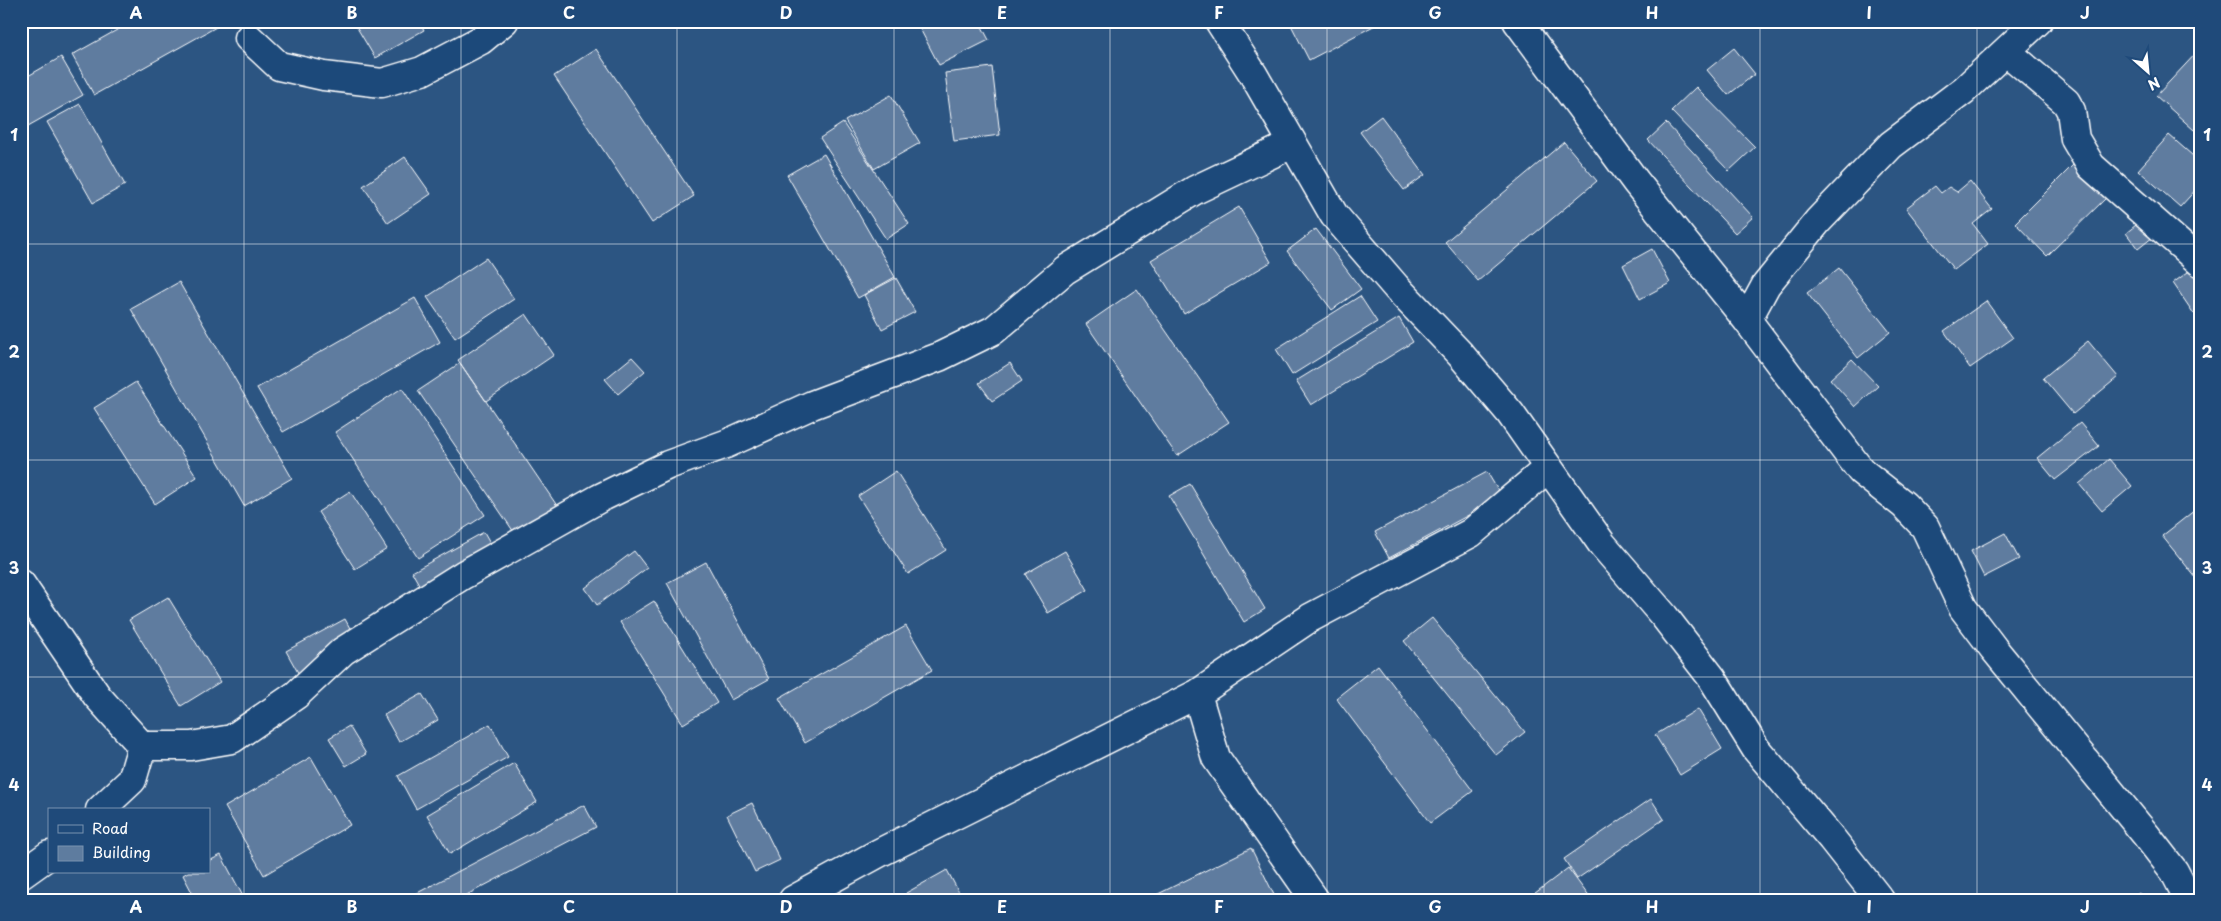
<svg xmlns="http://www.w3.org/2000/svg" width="2221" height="921" font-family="'Playpen Sans',sans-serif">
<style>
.building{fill:#5e7c9f;stroke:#fff}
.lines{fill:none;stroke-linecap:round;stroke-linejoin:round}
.minor-casing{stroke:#fff;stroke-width:31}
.minor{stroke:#1f4a7a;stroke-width:28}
.grid{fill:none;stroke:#fff;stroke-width:1;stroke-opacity:0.55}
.neatline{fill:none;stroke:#fff;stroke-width:2}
.grid-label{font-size:16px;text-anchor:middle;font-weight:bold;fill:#fff}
</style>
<rect width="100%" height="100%" fill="#2c5582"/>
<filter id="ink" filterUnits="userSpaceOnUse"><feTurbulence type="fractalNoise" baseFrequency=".02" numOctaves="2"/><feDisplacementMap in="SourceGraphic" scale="10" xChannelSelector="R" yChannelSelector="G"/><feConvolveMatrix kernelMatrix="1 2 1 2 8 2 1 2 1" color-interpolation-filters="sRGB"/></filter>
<g filter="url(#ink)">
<path class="building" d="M133 21H227L94 95 72 55Z
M353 21H419L424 30 375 58Z
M925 21H979L989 40 939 65 918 25Z
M1289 21H1383L1309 60Z
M1785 21H1805L1794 31Z
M1734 48 1755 74 1728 95 1707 70Z
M596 49 694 196 652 223 554 76Z
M2200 49V124L2194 130 2156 96Z
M61 57 83 95 21 130V80Z
M992 67 1000 135 954 141 945 73Z
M1696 87 1755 147 1729 171 1671 111Z
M891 95 920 143 874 169 845 121Z
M80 104 125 185 93 203 47 122Z
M1381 116 1425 175 1404 190 1360 132Z
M843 123 909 224 886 239 820 138Z
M1666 123 1753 217 1735 233 1648 140Z
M2169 135 2200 162V185L2180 207 2138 170Z
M1564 142 1597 181 1478 281 1445 242Z
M824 154 895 277 858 298 787 175Z
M405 157 431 194 388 223 363 186Z
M2075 163 2108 196 2047 256 2015 223Z
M1970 181 1992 209 1973 224 1988 244 1954 270 1906 208 1935 186 1941 193 1949 187 1957 192Z
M1239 207 1271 262 1184 314 1151 260Z
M2141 221 2153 237 2138 249 2126 233Z
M1316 229 1361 289 1332 310 1287 251Z
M1652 249 1670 283 1640 299 1623 265Z
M486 258 514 299 455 338 427 297Z
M1839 268 1890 332 1858 358 1807 293Z
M2192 269 2200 280V309L2194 314 2173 283Z
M896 278 915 312 882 329 864 295Z
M179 282 292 478 244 506 131 309Z
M1137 289 1229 422 1177 456 1086 324Z
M1360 296 1377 322 1292 375 1276 349Z
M415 298 440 342 283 432 257 388Z
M1986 301 2013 338 1970 368 1944 331Z
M526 314 554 355 486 401 458 360Z
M1399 318 1413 342 1311 405 1296 381Z
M2088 341 2118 377 2073 414 2043 378Z
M632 357 645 371 618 394 605 379Z
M1852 359 1878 386 1855 407 1830 379Z
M460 363 562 513 520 541 418 391Z
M1010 363 1022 381 992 401 979 383Z
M136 382 197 477 155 504 94 408Z
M402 388 485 515 418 558 335 432Z
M2080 423 2099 446 2055 480 2037 458Z
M2109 459 2132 486 2102 511 2079 484Z
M896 471 946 550 908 574 858 496Z
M1487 472 1502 497 1389 558 1375 532Z
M1190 484 1265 609 1244 622 1169 496Z
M350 491 387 549 355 569 318 512Z
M2200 506V577L2197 579 2162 536Z
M484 532 501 562 429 602 412 572Z
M2005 533 2019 559 1984 577 1971 551Z
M634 551 647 568 597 605 585 588Z
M1065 551 1088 590 1048 613 1025 574Z
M706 562 769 679 731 700 667 583Z
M168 597 220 682 181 706 129 620Z
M654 601 717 703 683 724 620 622Z
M1432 618 1525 732 1496 755 1404 641Z
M345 619 359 645 301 678 286 651Z
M906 626 932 670 805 743 779 698Z
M1378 665 1473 791 1430 823 1336 698Z
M422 694 438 720 399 742 384 715Z
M1698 709 1722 749 1680 775 1655 735Z
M490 724 508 757 416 809 398 776Z
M349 726 366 754 346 766 329 738Z
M311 757 350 825 264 875 225 807Z
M514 763 537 802 450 854 427 815Z
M1651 799 1664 819 1577 879 1564 859Z
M752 803 780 860 755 872 727 815Z
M584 805 596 827 457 900H404Z
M1251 848 1276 899 1146 900Z
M221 855 245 900H196L183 875 188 872H209V861Z
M1568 868 1590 898 1588 900H1526Z
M947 870 963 900H910L906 893Z
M2139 893 2144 900H2130Z
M899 895 901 900H890Z"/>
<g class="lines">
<defs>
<path id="minor" d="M1219 21 1253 74 1334 215 1396 287 1460 354 1510 413 1602 544 1664 616 1712 678 1756 749 1832 839 1880 900
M1517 21 1636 182 1747 320 1861 471 1904 505 1925 527 1963 608 1994 649 2146 835 2174 871 2189 900
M249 38 279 66 324 76 382 83 422 71 481 40 504 21
M2006 51 2066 102 2071 111 2075 139 2091 166 2200 262
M1747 320 1766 285 1818 221 1891 145 1964 90 2038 21
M21 584 97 696 142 746H191L232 739 296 695 343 651 463 575 600 498 668 465 726 444 812 405 939 357 994 330 1065 270 1195 190 1292 144
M100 810 132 780 142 746
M21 875 49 855
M793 900 879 853 1197 694
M1315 900 1216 758 1197 694 1310 618 1471 533 1548 468"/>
</defs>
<use href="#minor" class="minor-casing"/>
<use href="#minor" class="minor"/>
</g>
</g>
<path class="grid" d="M244 21V900M461 21V900M677 21V900M894 21V900M1110 21V900M1327 21V900M1544 21V900M1760 21V900M1977 21V900M21 244H2200M21 460H2200M21 677H2200"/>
<rect width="2221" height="921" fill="none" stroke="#1f4a7a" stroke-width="55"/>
<rect x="48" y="808" width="162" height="65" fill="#1f4a7a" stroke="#7992af"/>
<rect x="58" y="825" width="25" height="8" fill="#1f4a7a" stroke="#7992af"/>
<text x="92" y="834" font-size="15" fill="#ffffff">Road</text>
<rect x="58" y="846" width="25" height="15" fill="#5e7c9f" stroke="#7992af"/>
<text x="92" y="858" font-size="15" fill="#ffffff">Building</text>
<g transform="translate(2148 72) rotate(153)" stroke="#1f4a7a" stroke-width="4" paint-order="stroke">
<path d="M0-4L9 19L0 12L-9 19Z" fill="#ffffff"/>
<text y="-8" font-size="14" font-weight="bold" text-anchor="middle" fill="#ffffff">N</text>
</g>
<rect x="28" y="28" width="2166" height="866" class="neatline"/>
<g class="grid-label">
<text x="136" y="19">A</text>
<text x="352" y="19">B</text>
<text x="569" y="19">C</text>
<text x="786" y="19">D</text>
<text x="1002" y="19">E</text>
<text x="1219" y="19">F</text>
<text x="1435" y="19">G</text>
<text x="1652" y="19">H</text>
<text x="1869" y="19">I</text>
<text x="2085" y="19">J</text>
<text x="14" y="141">1</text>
<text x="2207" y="141">1</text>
<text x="14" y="358">2</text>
<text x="2207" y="358">2</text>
<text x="14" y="574">3</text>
<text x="2207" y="574">3</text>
<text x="14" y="791">4</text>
<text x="2207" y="791">4</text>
<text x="136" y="913">A</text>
<text x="352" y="913">B</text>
<text x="569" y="913">C</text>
<text x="786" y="913">D</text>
<text x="1002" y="913">E</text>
<text x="1219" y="913">F</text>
<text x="1435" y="913">G</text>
<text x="1652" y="913">H</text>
<text x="1869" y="913">I</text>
<text x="2085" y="913">J</text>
</g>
</svg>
